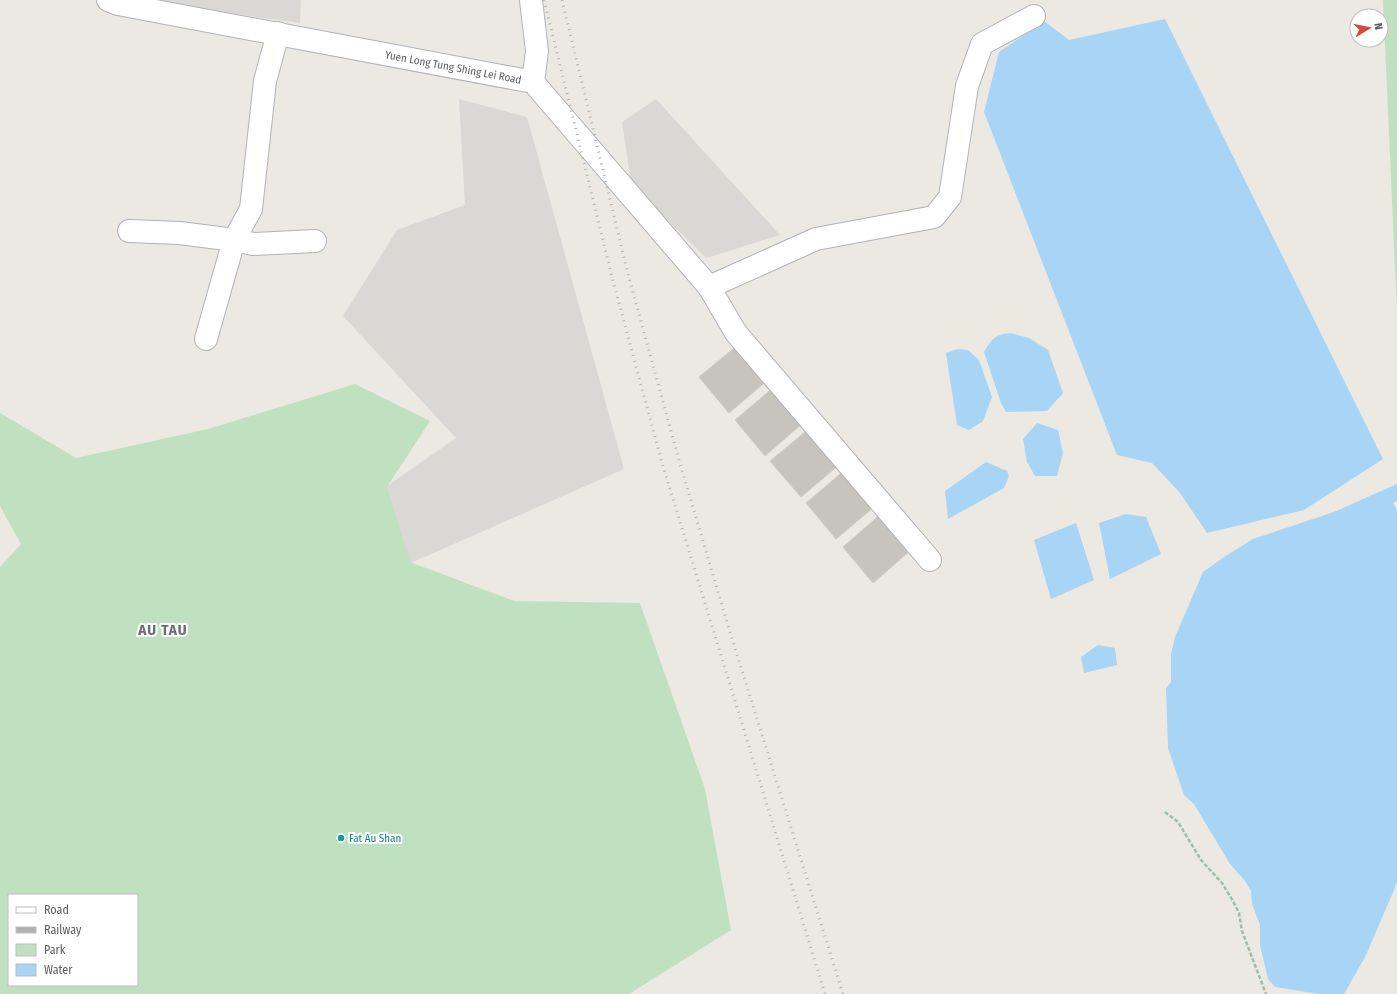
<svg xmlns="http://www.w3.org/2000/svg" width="1397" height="994" font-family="'Fira Sans Condensed',sans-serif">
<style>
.industrial{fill:#dad8d4}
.green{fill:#c0e1c0;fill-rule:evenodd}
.water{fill:#a8d4f5}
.building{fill:#c7c4be;stroke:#cfcbc1}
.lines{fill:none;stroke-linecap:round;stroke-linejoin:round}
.minor-casing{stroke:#afb2b6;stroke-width:24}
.path{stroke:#9ac1a5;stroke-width:2.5;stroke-dasharray:4 2;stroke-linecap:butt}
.minor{stroke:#fff;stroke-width:22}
.rail{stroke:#b0b1b1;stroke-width:3;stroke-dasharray:1 5;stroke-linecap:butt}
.culture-dot{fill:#0f9aa8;stroke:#fff;stroke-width:1.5}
.labels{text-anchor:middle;stroke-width:4;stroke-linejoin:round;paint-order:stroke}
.street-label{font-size:11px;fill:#5a5d61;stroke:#fff}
.culture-label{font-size:11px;fill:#0d838f;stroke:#fff;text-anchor:start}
.district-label{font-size:15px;font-weight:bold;letter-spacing:1px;fill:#6b6f73;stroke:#fff}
</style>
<rect width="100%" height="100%" fill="#ebe9e2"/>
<path class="industrial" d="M141 0H301L300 23 169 5Z
M459 99 527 117 624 469 395 570 371 497 456 438 343 316 397 230 465 205Z
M656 99 780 235 706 258 631 184 622 122Z"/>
<path class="green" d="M1383 0H1397V311Z
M355 384 430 421 387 487 410 562 514 601 640 603 705 789 731 930 629 994H0V567L21 544 0 506V413L76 458 208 429ZM9 895H137V985H9Z"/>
<path class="water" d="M1165 19 1383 459 1304 510 1207 533 1180 493 1152 463 1117 455 984 112 999 52 1044 21 1069 40Z
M1010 333 1029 338 1048 350 1063 393 1047 411 1006 412 1001 403 984 352C992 339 994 335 1010 333Z
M958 349 968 350 979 360 992 397 983 421 969 430 957 425 946 353Z
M1037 423 1058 430 1063 453 1057 476H1035L1027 462 1023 439Z
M986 462 1007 471 1009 476 1004 488 948 519 945 491Z
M1397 484V501L1393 503 1397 510V883L1366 955 1344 994H1319L1275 987 1268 979 1260 945V925L1252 904 1251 891 1245 881 1230 864 1194 804 1184 795 1168 748 1166 688 1171 682V654L1175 637 1203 572 1224 557 1253 539 1334 512Z
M1126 514 1146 517 1161 554 1110 579 1099 523Z
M1076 523 1094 580 1051 599 1034 540Z
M1098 645 1115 648 1117 665 1084 673 1081 657Z"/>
<path class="building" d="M739 344 769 379 729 413 699 377Z
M774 387 804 422 765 456 735 420Z
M810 428 840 464 801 497 770 461Z
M845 470 875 506 836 539 806 503Z
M882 513 912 549 873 583 843 547Z"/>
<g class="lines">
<defs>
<g id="minor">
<path id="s1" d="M108 0 118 4 533 82 709 287 736 333 930 560"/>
<path d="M531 0 537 51 533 82"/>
<path d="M129 231 180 233 234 240 253 244 315 241"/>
<path d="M709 287 816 239 934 217 950 197 967 86 982 44 1034 16"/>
<path d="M206 339 234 240 251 209 265 81 278 33"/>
</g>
</defs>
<use href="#minor" class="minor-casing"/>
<path class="path" d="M1165 812 1178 822 1201 860 1222 883 1233 901 1239 913 1242 931 1266 994"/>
<use href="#minor" class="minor"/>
<path class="rail" d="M544 0 612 277 662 463 825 994
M562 0 628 274 679 460 729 629 843 994"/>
</g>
<circle class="culture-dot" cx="341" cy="838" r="4"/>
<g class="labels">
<g class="street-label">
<text dy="4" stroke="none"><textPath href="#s1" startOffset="352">Yuen Long Tung Shing Lei Road</textPath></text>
</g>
<g class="culture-label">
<text x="349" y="842">Fat Au Shan</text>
</g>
<g class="district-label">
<text x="163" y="635">AU TAU</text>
</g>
</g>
<rect x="8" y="894" width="130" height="92" fill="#ffffff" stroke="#bdbec0"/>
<rect x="16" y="907" width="20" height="6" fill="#ffffff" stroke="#bdbec0"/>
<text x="44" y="914" font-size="12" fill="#5a5d61">Road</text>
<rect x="16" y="927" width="20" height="6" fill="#b0b1b1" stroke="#bdbec0"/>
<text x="44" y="934" font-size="12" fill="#5a5d61">Railway</text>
<rect x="16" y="944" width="20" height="12" fill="#c0e1c0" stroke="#bdbec0"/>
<text x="44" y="954" font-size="12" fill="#5a5d61">Park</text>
<rect x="16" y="964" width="20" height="12" fill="#a8d4f5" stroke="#bdbec0"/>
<text x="44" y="974" font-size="12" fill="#5a5d61">Water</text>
<g transform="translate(1369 28) rotate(80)"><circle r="19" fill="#ffffff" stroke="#bdbec0"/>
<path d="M0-3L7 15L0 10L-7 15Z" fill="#d6493d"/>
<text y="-6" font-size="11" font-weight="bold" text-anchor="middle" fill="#5a5d61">N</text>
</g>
</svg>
